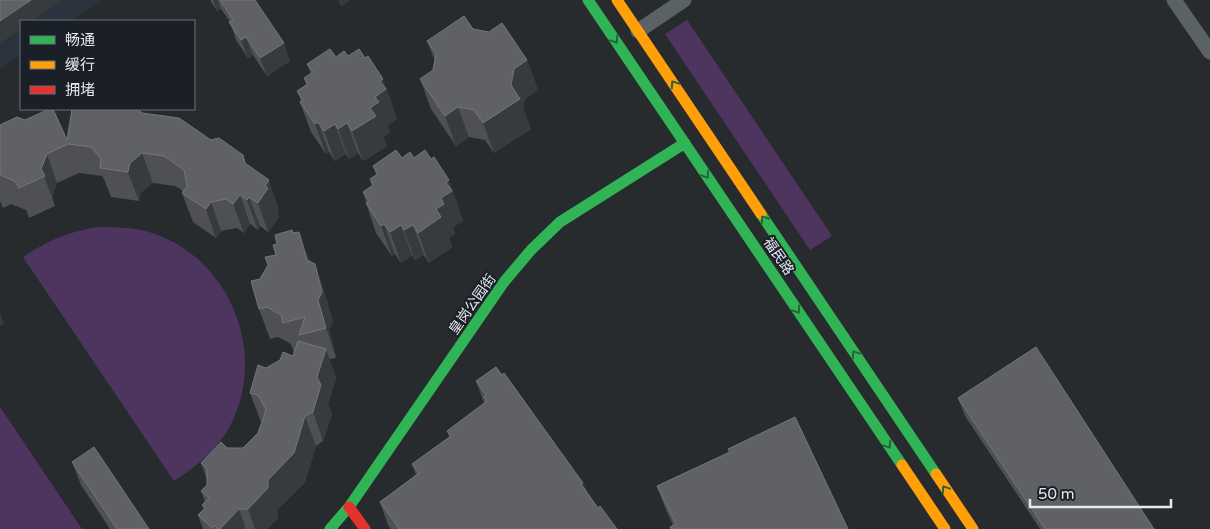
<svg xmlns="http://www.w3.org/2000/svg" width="1210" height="529" font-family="'Varela Round','Noto Sans SC',sans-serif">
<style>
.built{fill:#2a333e}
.green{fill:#4d3560}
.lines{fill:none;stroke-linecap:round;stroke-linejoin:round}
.street{stroke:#5a6266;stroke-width:15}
.fast{stroke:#30b455;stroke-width:11}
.slow{stroke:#ff9f0a;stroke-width:11}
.jam{stroke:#e5322d;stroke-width:11}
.wall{fill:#4e5053}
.shaded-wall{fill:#383b3d}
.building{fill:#5f6164;stroke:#747679}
.oneway{stroke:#24633c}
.labels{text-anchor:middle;stroke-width:4;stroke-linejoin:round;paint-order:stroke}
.street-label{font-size:14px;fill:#e5e9ef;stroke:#1b2028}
</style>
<rect width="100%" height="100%" fill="#282b2e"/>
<path class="built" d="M0 0H103L71 21H21V55L0 69Z"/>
<path class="green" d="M687 20 832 236 810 250 665 34Z
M96 227C114 227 132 227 149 232 229 256 269 352 230 426 217 450 197 466 174 481L23 257C49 240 66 233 96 227Z
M0 407 82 529H0Z"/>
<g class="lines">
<path class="street" d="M1174 0 1210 52
M638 31 684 0"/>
<path class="fast" d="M588 0 902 465
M761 214 936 474
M330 529 349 507 504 282 531 250 560 222 685 143"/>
<path class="slow" d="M617 0 761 214
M902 465 945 529
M936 474 973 529"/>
<path class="jam" d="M349 507 365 529"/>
</g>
<path class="wall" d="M210 0H255L290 61 267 76 253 55 248 58 236 40 230 22 221 9 217 11Z
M473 29 527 60 538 90 525 99 523 108 531 129 494 153 485 140 469 137 456 146 431 109 420 79 433 70 435 61 427 41Z
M348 56 394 109H393L397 119 387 126 390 132 383 137 387 146 363 161 358 153 349 159 346 154 335 161 329 152 326 154 311 132 300 102 301 101 297 91 306 84 304 78 311 74 307 64 336 57Z
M142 113 247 165 279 210 277 213 279 217 268 232 260 226 258 230 250 224 244 233 237 228 221 231 216 238 193 222 182 193 183 191 175 186 153 183 140 193 139 201 111 197 104 179 102 176 79 173 57 183 52 197 55 206 29 218 26 210 11 204 3 208 0 201V125L67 140Z
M402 158H414L460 210H459L463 221 453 227 455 234 449 238 452 247 429 263 424 255 415 260 412 255 401 263 395 254 392 256 376 233 366 203V202L363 192 372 186 370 179 376 175 373 166Z
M292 230 310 262 315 264 325 294 333 322 329 329 336 358 329 359 336 378 328 404 332 414 323 441 316 446 305 482 278 509V518L267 529H203L198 515 204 509 202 505 205 502 201 491 207 485V480L201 463 227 448H243L258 433 262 422H261L250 393 266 368 293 356 294 353 291 344 278 337 270 339 259 309 260 279 276 255 277 244Z
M476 381 583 483 587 492 598 508 617 529H391L388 525 380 502 416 475 412 464 449 437 447 431 484 403Z
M958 398 1154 529H1040L965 416Z
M728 449 848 529 673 525 666 510 657 486 729 452Z
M72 462 149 529H110L81 485Z"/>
<path class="shaded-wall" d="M31 0H63L32 21H21V29L0 43V21Z
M213 0H218L221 9 217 11Z
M338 0H350L341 7Z
M246 37 253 55 248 58 241 40Z
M284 43 290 61 267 76 260 58Z
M527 60 538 90 525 99 523 108 531 129 494 153 483 123 511 85 514 69Z
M383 79 394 109H393L397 119 387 126 390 132 383 137 387 146 363 161 352 131 370 108 375 97 380 81Z
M458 107 469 137 456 146 445 116Z
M318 122 329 152 326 154 315 124Z
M347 123 358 153 349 159 338 129Z
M335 124 346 154 335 161 324 131Z
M142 153 153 183 140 193 139 201 128 172 130 163Z
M47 154 57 183 52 197 41 169Z
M269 180 279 210 277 213 279 217 268 232 258 203 265 186Z
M449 180 460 210H459L463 221 453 227 455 234 449 238 452 247 429 263 418 233 436 209 441 198 446 182Z
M240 195 250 224 244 233 233 204Z
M249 197 260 226 258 230 247 200Z
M211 202 221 231 216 238 206 209Z
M384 224 395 254 392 256 381 226Z
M401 225 412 255 401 263 390 232Z
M413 225 424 255 415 260 404 230Z
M299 232 310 261 318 289 307 260Z
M315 264 325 294 333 322 329 329 336 358 326 328 318 300Z
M0 313 4 324 0 326Z
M326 349 336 378 328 404 332 414 323 441 313 412 317 377Z
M305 416 316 446 305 482 278 509V518L267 529H255L248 509 268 480Z
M583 483 592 506 581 484Z
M239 509 246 529H220Z"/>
<path class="building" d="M0 0H31L0 21Z
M220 0H255L284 43 260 58 246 37 241 40 229 22 233 20Z
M464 16 473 29 489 32 502 23 527 60 514 69 511 85 520 99 483 123 474 110 458 107 445 116 420 79 433 70 436 54 427 41Z
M330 49 336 57 344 51 348 56 359 49 365 58 368 56 383 79 380 81 386 89 375 97 379 102 370 108 376 116 352 131 347 123 338 129 335 124 324 131 318 122 315 124 300 102 303 100 297 91 308 84 304 78 313 72 307 64Z
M49 109H53L67 140 72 109H138L142 113 179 118 211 140 219 138 243 155 245 163 269 180 265 186 268 188 258 203 249 197 247 200 240 195 233 204 226 199 211 202 206 209 182 193 187 186 184 170 164 156 142 153 130 163 128 172 100 168 101 159 91 147 68 144 47 154 41 169 45 176 19 188 15 181 0 175V125L17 117 25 120Z
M396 150 402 158 410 152 414 158 425 150 431 159 434 157 449 180 446 182 452 191 441 198 444 204 436 209 441 217 418 233 413 225 404 230 401 225 390 232 384 224 381 226 366 203 369 201 363 192 373 185 370 179 378 174 373 166Z
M292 230 293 233 299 232 307 260 315 264 322 292 318 300 326 328 299 335 305 317 283 323 281 315 267 307 259 309 251 281 260 279 268 265 265 257 276 255 273 245 277 244 275 235Z
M298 341 326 349 317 377 321 385 313 412 305 416 294 453 268 480V488L248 509H239L220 529H218L214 525 212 528 198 515 205 508 202 505 209 498 201 491 207 485V469L201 463 221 442 227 448H243L258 433 266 410 258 395 250 393 258 365 266 368 280 360 283 352 293 356Z
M1036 347 1154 529H1045L958 398Z
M496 367 502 375 504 373 583 483 581 484 598 508 600 506 617 529H399L380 502 419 473 412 464 451 436 447 431 487 401 484 397 486 395 476 381Z
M795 417 848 529H671L670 527 676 524 657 486 730 452 728 449Z
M94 447 149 529H117L72 462Z"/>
<defs><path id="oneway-chevron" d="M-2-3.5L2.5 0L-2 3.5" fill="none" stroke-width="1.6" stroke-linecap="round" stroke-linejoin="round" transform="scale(1.25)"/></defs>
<g class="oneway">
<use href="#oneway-chevron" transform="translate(615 40) rotate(56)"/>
<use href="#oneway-chevron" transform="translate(674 84) rotate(-124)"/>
<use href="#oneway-chevron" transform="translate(706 175) rotate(56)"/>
<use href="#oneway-chevron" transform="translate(764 219) rotate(-124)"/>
<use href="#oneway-chevron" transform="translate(797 310) rotate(56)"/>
<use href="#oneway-chevron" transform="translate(855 354) rotate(-124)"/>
<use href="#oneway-chevron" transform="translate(888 445) rotate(56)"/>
<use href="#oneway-chevron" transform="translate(945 489) rotate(-124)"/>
</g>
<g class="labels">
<g class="street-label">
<text transform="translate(779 256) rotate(56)" y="5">福民路</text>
<text transform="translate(472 304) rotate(-55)" y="5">皇岗公园街</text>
</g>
</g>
<rect x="20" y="20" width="175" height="90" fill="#1b2028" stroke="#6c7078"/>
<rect x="30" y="36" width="25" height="8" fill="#30b455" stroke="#6c7078"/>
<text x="65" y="45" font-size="15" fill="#e5e9ef">畅通</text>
<rect x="30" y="61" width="25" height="8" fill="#ff9f0a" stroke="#6c7078"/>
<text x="65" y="70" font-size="15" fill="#e5e9ef">缓行</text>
<rect x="30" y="86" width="25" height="8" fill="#e5322d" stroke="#6c7078"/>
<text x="65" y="95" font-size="15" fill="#e5e9ef">拥堵</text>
<path d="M1030 499v8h141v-8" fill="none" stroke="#e5e9ef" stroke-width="2.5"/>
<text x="1038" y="499" font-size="15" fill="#e5e9ef" stroke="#1b2028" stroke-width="4" paint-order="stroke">50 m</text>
</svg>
